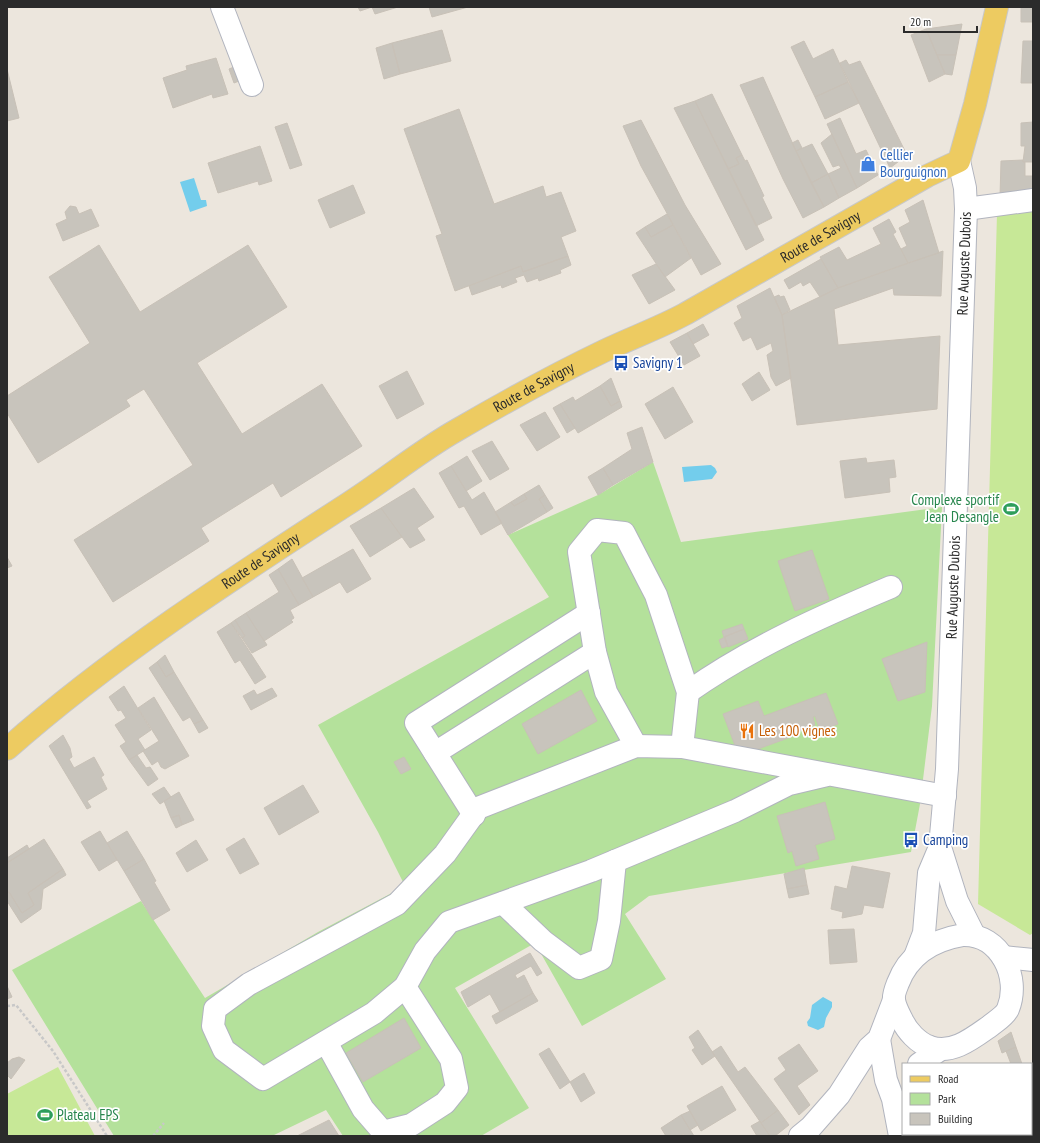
<svg xmlns="http://www.w3.org/2000/svg" width="1040" height="1143" font-family="'PT Sans Narrow',sans-serif">
<style>
.green{fill:#b4e19b}
.pitch{fill:#c7e897}
.water{fill:#73cdec}
.building{fill:#c8c4bc;stroke:#c8c1b7}
.lines{fill:none;stroke-linecap:round;stroke-linejoin:round}
.minor-casing{stroke:#b1b4be;stroke-width:24}
.major-casing{stroke:#c8c8c8;stroke-width:24}
.path{stroke:#c8c8c8;stroke-width:2.5;stroke-dasharray:3 2;stroke-linecap:butt}
.minor{stroke:#fff;stroke-width:22}
.major{stroke:#edcb61;stroke-width:22}
.labels{text-anchor:middle;stroke-width:3.5;stroke-linejoin:round;paint-order:stroke}
.shop-label{font-size:15px;fill:#366cbe;stroke:#fff;text-anchor:start}
.street-label{font-size:15px;fill:#2b2b2b;stroke:#fff}
.transit-label{font-size:15px;fill:#164399;stroke:#fff;text-anchor:start}
.leisure-label{font-size:15px;fill:#27864d;stroke:#fff;text-anchor:end}
.food-label{font-size:15px;fill:#c56008;stroke:#fff;text-anchor:start}
</style>
<rect width="100%" height="100%" fill="#ece6dd"/>
<path class="green" d="M653 462 681 542 942 507 932 706 920 804 911 852 649 896 625 914 666 979 582 1026 535 943 455 988 529 1108 481 1136H343L326 1110 272 1136H114L12 970 141 901 205 998 318 932 405 886 378 832 318 725 549 597 508 535 598 495Z"/>
<path class="pitch" d="M1033 207V933L1030 935 978 904 997 214Z
M58 1067 95 1136H7V1094Z"/>
<path class="water" d="M194 178 201 200H206L207 206 190 212 180 182Z
M711 465 715 468 717 472 712 479 684 482 682 467Z
M823 997 832 1002V1007L826 1018 824 1027 818 1030 808 1026 807 1022 810 1018 812 1005Z"/>
<path class="building" d="M358 7H398L375 14 372 7 360 11Z
M429 7H468L432 17Z
M1021 7H1033V22H1021Z
M962 24 956 55H937L926 29Z
M926 29 945 74 929 82 911 35Z
M442 30 451 61 400 74 392 43Z
M804 41 813 59 833 49 848 82 815 97 791 47Z
M1023 41H1033V83H1021Z
M392 43 400 74 384 79 376 48Z
M937 55H956L952 75 945 74Z
M216 58 228 94 213 98 212 94 173 108 163 78 187 70 186 66Z
M846 60 849 65 860 61 907 155 890 168 840 63Z
M234 67 239 81 234 83 229 69Z
M7 69 19 118 7 121Z
M763 77 796 151 824 207 803 218 783 179 740 85Z
M848 82 859 103 825 119 815 97Z
M712 94 742 155 736 158 739 164 728 169 695 101Z
M695 101 764 240 746 250 674 108Z
M459 109 494 204 543 186 546 197 561 192 576 231 561 237 568 256 523 272 521 266 455 291 436 236 442 234 404 129Z
M840 118 856 154 866 150 878 175 857 188 827 124Z
M641 120 685 205 721 264 701 275 641 166 623 126Z
M1033 122V162H1023L1025 146H1021V123Z
M287 123 302 165 290 169 275 127Z
M832 134 857 188 839 198 828 174 841 168 839 165 833 167 821 143Z
M798 140 802 148 796 151 792 143Z
M812 144 828 174 811 183 796 151Z
M260 146 272 181 259 185 258 181 218 193 208 163Z
M742 155 745 161 747 160 764 196 762 197 772 218 756 226 728 169 739 164 736 158Z
M1023 160V162H1025V176H1033V194L1000 197 1001 161Z
M828 174 839 198 824 207 811 183Z
M353 185 365 213 330 228 318 200Z
M923 200 939 253 908 263 901 249 907 246 899 228 910 222 905 210Z
M70 206 76 207 79 214 91 209 99 226 63 241 56 224 67 219 65 212Z
M667 214 673 225 651 237 645 227Z
M889 219 896 232 893 234 908 263 838 288 820 257 839 247 847 260 881 244 873 228Z
M673 225 691 258 665 277 636 233 645 227 651 237Z
M99 245 140 312 248 245 287 307 197 363 242 434 322 384 362 446 281 497 273 483 201 528 209 541 113 602 74 540 193 465 144 389 126 400 130 406 38 463 7 413V396L90 343 49 277Z
M943 251 941 296 894 295 893 288 834 309 838 345 940 336 937 409 797 425 782 315 838 288Z
M568 256 571 265 560 270 561 273 539 281 538 278 527 282 524 275 515 278 517 282 502 288 501 285 472 295 469 286 521 266 523 272Z
M821 259 838 288 820 297 810 282 803 286 801 282 789 289 784 280Z
M656 264 675 290 649 304 632 275Z
M770 288 782 315 791 378 776 386 771 377 767 355 773 351 771 343 757 350 751 337 743 341 734 323 742 318 737 306Z
M779 295 780 297 784 296 790 310 782 315 774 297Z
M703 324 709 335 693 344 687 333Z
M687 333 700 356 684 365 670 342Z
M407 371 424 404 397 419 379 386Z
M759 372 770 390 752 401 742 384Z
M611 378 620 401 611 406 600 386Z
M600 386 611 406 620 401 622 407 578 433 560 404 573 397 575 401Z
M673 387 693 422 665 439 645 404Z
M560 404 575 428 567 433 553 408Z
M545 412 560 437 537 451 520 425Z
M642 427 653 462 613 485 603 468 632 449 627 433Z
M492 441 509 469 490 480 472 451Z
M467 456 482 481 466 491 451 466Z
M866 458 867 463 894 460 896 477 889 478 890 492 845 498 840 461Z
M451 466 472 500 484 492 502 523 481 535 464 506 459 508 439 473Z
M603 468 613 485 598 495 588 477Z
M539 485 545 495 539 499 547 512 508 535 495 512 511 502 514 506 527 499 524 494Z
M414 488 434 517 417 528 425 540 410 548 381 508Z
M524 494 527 499 514 506 511 502Z
M545 495 553 508 547 512 539 499Z
M381 508 402 537 370 557 350 526Z
M353 549 371 579 347 593 340 582 313 597 302 578Z
M812 550 829 599 795 611 778 561Z
M7 557 12 566 7 568Z
M292 559 313 597 299 605 278 569Z
M278 569 299 605 290 610 294 618 291 620 293 622 264 641 246 613 279 592 269 575Z
M246 613 267 645 252 653 242 638 245 636 235 620Z
M235 620 245 636 242 638 231 623Z
M231 623 266 677 255 684 240 660 235 663 217 632Z
M742 624 744 629 724 637 722 631Z
M744 629 748 639 728 647 724 637Z
M725 637 728 646 722 648 719 640Z
M927 642 925 692 898 701 882 659Z
M165 655 174 672 166 677 157 662Z
M157 662 166 677 174 672 203 720 194 724 190 717 183 721 149 668Z
M124 686 151 730 138 739 145 750 129 760 120 746 126 742 115 725 126 718 121 710 118 711 109 697Z
M272 688 277 696 251 710 243 696 254 690 257 695Z
M581 690 597 721 538 754 522 724Z
M826 693 838 724 820 731 815 716 813 717 815 725 799 731V734L739 756 723 714 758 701 764 716Z
M154 697 189 756 165 769 161 767 158 761 152 765 143 751 159 741 138 708Z
M203 720 208 728 199 733 194 724Z
M63 735 70 748 72 757 69 759 74 768 94 757 104 775 101 777 107 789 87 801 91 807 87 809 49 746Z
M137 755 146 768 150 767 158 779 148 786 129 760Z
M404 757 411 769 401 774 394 762Z
M303 785 319 812 279 835 264 808Z
M164 787 171 797 160 804 152 794Z
M179 792 194 820 182 825 179 815 171 818 164 801Z
M825 802 835 839 815 845 819 859 796 866 792 851 788 853 777 816Z
M179 815 182 825 176 828 171 818Z
M100 831 117 860 99 871 81 842Z
M127 831 144 859 124 871 107 843Z
M244 838 259 864 240 874 226 849Z
M44 839 63 869 28 893 34 905 22 913 9 892 7 893V863Z
M196 840 208 860 187 872 176 853Z
M27 845 29 849 7 863V858Z
M144 859 156 881 154 882 170 910 153 920 124 871Z
M852 866 890 873 883 908 864 905 862 914 842 918 843 912 831 909 835 886 847 889Z
M804 868 807 885 787 889 784 874Z
M63 869 66 875 43 889 41 909 21 923 7 901V893L9 892 22 913 34 905 28 893Z
M807 885 809 894 789 898 787 889Z
M854 929 857 962 830 964 828 930Z
M530 953 542 973 537 976 531 966 515 975 517 979 524 975 533 993 500 1012 490 994 468 1007 461 992Z
M7 986 12 997 7 999Z
M533 993 538 1001 496 1024 492 1016Z
M404 1018 421 1048 363 1082 346 1053Z
M698 1030 715 1056 702 1065 692 1050 695 1048 689 1037Z
M1011 1032 1016 1047 1002 1053 998 1041Z
M799 1044 818 1071 797 1086 810 1105 799 1115 774 1079 786 1070 778 1058Z
M721 1046 738 1072 745 1067 778 1110 761 1123 712 1052Z
M1016 1047 1022 1064H1011L1006 1051Z
M549 1048 570 1082 560 1089 539 1054Z
M19 1057 25 1060 11 1079 7 1075V1063L12 1059Z
M584 1073 595 1093 581 1102 570 1082Z
M722 1086 736 1110 701 1131 687 1106Z
M778 1110 789 1125 775 1136H770L761 1123Z
M690 1111 698 1125 690 1130 681 1115Z
M681 1115 694 1136H685L684 1134 680 1136H666L661 1128Z
M329 1120 339 1136H297Z
M760 1121 761 1123 770 1136H757L751 1126Z
M937 1134H961L950 1136H937Z"/>
<g class="lines">
<defs>
<g id="minor">
<path d="M222 7 252 85"/>
<path d="M966 209 1033 200"/>
<path d="M688 692C750 648 822 616 891 587"/>
<path d="M636 746 606 692 595 652 579 552 597 530 624 533 656 595 688 692 682 747"/>
<path d="M435 753 595 652"/>
<path d="M827 775 789 784 735 811 591 871 449 922 425 951 405 987 374 1013 263 1079 224 1050 213 1026 215 1009 249 984 397 904 445 854 478 808 636 746 682 747 945 796"/>
<path d="M474 815 416 723 589 613"/>
<path d="M940 847 957 901 974 935"/>
<path d="M503 903 543 941 579 968 601 959 609 921 615 861"/>
<path d="M963 935C1000 934 1021 977 1008 1009 1005 1016 996 1021 990 1026 973 1038 952 1055 930 1047 918 1043 907 1031 902 1020 899 1014 895 1007 894 1000 893 995 896 988 898 983 909 954 933 940 963 935Z"/>
<path id="s1" d="M916 954 924 933 929 873 940 847 947 769 966 209 965 188 959 161"/>
<path d="M1003 957 1033 960"/>
<path d="M879 1039 886 1080 893 1099 900 1136"/>
<path d="M326 1042 363 1109 383 1132 411 1125 445 1103 457 1088 451 1059 405 987"/>
<path d="M919 1064 941 1049"/>
<path d="M800 1136 811 1127 839 1095 869 1048 879 1039 894 1000"/>
</g>
<g id="major">
<path id="s2" d="M7 749C111 657 230 580 346 505 384 481 418 452 457 430 505 402 554 375 604 351 631 338 659 328 685 314L927 176 959 161 975 104 997 7"/>
</g>
</defs>
<use href="#minor" class="minor-casing"/>
<use href="#major" class="major-casing"/>
<path class="path" d="M7 1006 16 1005 53 1051 107 1136
M153 1136 164 1123"/>
<use href="#minor" class="minor"/>
<use href="#major" class="major"/>
</g>
<defs>
<symbol id="shop-bare" viewBox="-9 -9 18 18"><path d="M-5-2.5h2.3a2.7 3.5 0 0 1 5.4 0H5L5.5 6h-11ZM-1.5-2.5h3a1.5 2.3 0 0 0-3 0Z" fill="#3f7fe0" stroke="#fff" stroke-width="2.5" paint-order="stroke"/></symbol>
<symbol id="bus-bare" viewBox="-9 -9 18 18"><path d="M-5-6H5V4H4V6H2V4H-2V6H-4V4H-5ZM-3.5-4V0h7V-4ZM-3.5 1.2v1.5H-2V1.2ZM2 1.2v1.5H3.5V1.2Z" fill="#1a4fb4" stroke="#fff" stroke-width="2.5" paint-order="stroke"/></symbol>
<symbol id="stadium-bare" viewBox="-9 -9 18 18"><path d="M0-5a6.5 5 0 1 0 0 10a6.5 5 0 1 0 0-10ZM-3.5-1.8h7v3.6h-7Z" fill="#2e9e5b" stroke="#fff" stroke-width="2.5" paint-order="stroke"/></symbol>
<symbol id="restaurant-bare" viewBox="-9 -9 18 18"><path d="M-5-6h1v4h1v-4h1v4h1v-4h1v5L-1.5 .5V6h-2V.5L-5-1ZM5-6V6H3V1.5H1.5Q1.5-4 5-6Z" fill="#e8710a" stroke="#fff" stroke-width="2.5" paint-order="stroke"/></symbol>
</defs>
<g fill-rule="evenodd">
<use href="#shop-bare" x="857" y="153" width="22" height="22"/>
<use href="#bus-bare" x="610" y="352" width="22" height="22"/>
<use href="#stadium-bare" x="1000" y="498" width="22" height="22"/>
<use href="#restaurant-bare" x="736" y="720" width="22" height="22"/>
<use href="#bus-bare" x="900" y="829" width="22" height="22"/>
<use href="#stadium-bare" x="34" y="1104" width="22" height="22"/>
</g>
<g class="labels">
<g class="shop-label">
<text x="880" y="160">Cellier<tspan x="880" dy="17">Bourguignon</tspan></text>
</g>
<g class="street-label">
<text dy="5" stroke="none"><textPath href="#s2" startOffset="964">Route de Savigny</textPath></text>
<text dy="5" stroke="none"><textPath href="#s1" startOffset="695">Rue Auguste Dubois</textPath></text>
<text dy="5" stroke="none"><textPath href="#s2" startOffset="640">Route de Savigny</textPath></text>
<text dy="5" stroke="none"><textPath href="#s2" startOffset="316">Route de Savigny</textPath></text>
<text dy="5" stroke="none"><textPath href="#s1" startOffset="371">Rue Auguste Dubois</textPath></text>
</g>
<g class="transit-label">
<text x="633" y="368">Savigny 1</text>
<text x="923" y="845">Camping</text>
</g>
<g class="leisure-label">
<text x="999" y="505">Complexe sportif<tspan x="999" dy="17">Jean Desangle</tspan></text>
<text x="57" y="1120" text-anchor="start">Plateau EPS</text>
</g>
<g class="food-label">
<text x="759" y="736">Les 100 vignes</text>
</g>
</g>
<rect width="1040" height="1143" fill="none" stroke="#2b2b2b" stroke-width="16"/>
<rect x="902" y="1063" width="130" height="72" fill="#ffffff" stroke="#aaaaaa"/>
<rect x="910" y="1076" width="20" height="6" fill="#edcb61" stroke="#aaaaaa"/>
<text x="938" y="1083" font-size="12" fill="#2b2b2b">Road</text>
<rect x="910" y="1093" width="20" height="12" fill="#b4e19b" stroke="#aaaaaa"/>
<text x="938" y="1103" font-size="12" fill="#2b2b2b">Park</text>
<rect x="910" y="1113" width="20" height="12" fill="#c8c4bc" stroke="#aaaaaa"/>
<text x="938" y="1123" font-size="12" fill="#2b2b2b">Building</text>
<path d="M904 26v6h73v-6" fill="none" stroke="#2b2b2b" stroke-width="2"/>
<text x="910" y="26" font-size="12" fill="#2b2b2b" stroke="#ffffff" stroke-width="3" paint-order="stroke">20 m</text>
</svg>
